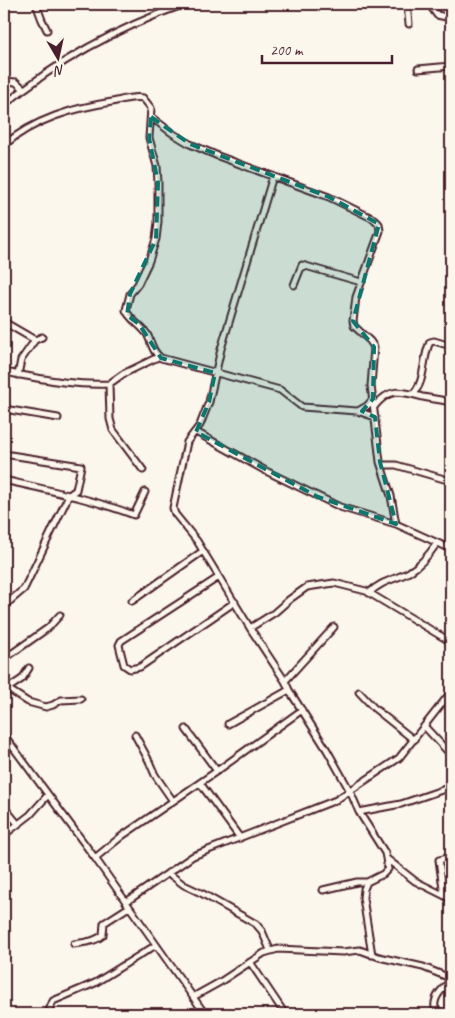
<svg xmlns="http://www.w3.org/2000/svg" width="455" height="1018" font-family="Caveat,sans-serif">
<style>
.lines{fill:none;stroke-linecap:round;stroke-linejoin:round}
.minor-casing{stroke:#4a1f2b;stroke-width:9}
.minor{stroke:#fbf7ec;stroke-width:5}
.marked{fill:#0f766e;fill-opacity:0.2;stroke:#0f766e;stroke-width:4;stroke-dasharray:10 6;stroke-linejoin:round}
</style>
<rect width="100%" height="100%" fill="#fbf7ec"/>
<filter id="ink" filterUnits="userSpaceOnUse"><feTurbulence type="fractalNoise" baseFrequency=".02" numOctaves="2"/><feDisplacementMap in="SourceGraphic" scale="10" xChannelSelector="R" yChannelSelector="G"/><feConvolveMatrix kernelMatrix="1 2 1 2 8 2 1 2 1" color-interpolation-filters="sRGB"/></filter>
<g filter="url(#ink)">
<g class="lines">
<defs>
<path id="minor" d="M36 4 42 20 47 30
M160 4 170 9
M407 4 409 24
M429 4 437 15 451 18
M418 69 451 66
M4 81 16 82 24 89
M4 105C57 61 120 27 185 4
M151 117 172 133 190 144 218 156 329 197 374 219 379 224 380 231 356 297 353 321 354 326 370 341 374 347 371 386 380 462 391 496 396 524
M4 145C35 119 73 108 112 102 122 100 133 96 143 98L151 108 149 138 157 166 158 183V222L156 239 149 261 138 284 130 294 126 310C129 319 141 325 147 334 152 343 152 352 161 358L280 390 302 407 357 411 375 417
M273 176 221 349 209 402 200 425 187 442 173 508 175 514 197 541 250 628 285 681 289 690 327 750 350 791 359 812 385 853 388 869 383 874 367 882 364 889 363 898 372 955
M294 285 302 265 361 282
M4 322 35 340 42 337
M4 372C39 378 73 386 109 384
M18 375 21 360 35 340
M413 394C426 381 422 358 430 342L434 341 451 346
M374 407C390 387 401 391 423 397 433 399 442 400 451 402
M4 409 58 418
M358 411 367 406 373 399
M196 432 266 471 340 507 396 524 451 549
M4 454 81 466 76 490 69 495 24 589 4 606
M381 465H396L451 481
M143 470 113 430 110 419 109 384 123 374 158 357
M4 480C48 490 92 499 134 515L145 492
M219 577 121 641 119 645 124 665 130 669 140 667 235 602
M369 593C381 581 394 580 409 572 421 565 429 555 437 543
M132 601 203 551
M250 628 274 613 290 599 307 587 334 583 366 591 451 642
M4 659 48 628 60 615
M285 681 334 627
M8 689 28 702 46 707 53 705 61 700 81 699
M4 691 22 679 29 668
M359 692 374 708 414 740
M228 724 289 690
M425 727 451 755
M186 729 217 771
M4 735 95 858 205 1014
M135 735 148 759 155 775 173 801
M200 783 240 838
M4 807 18 824
M359 812 401 804 451 787
M4 835 30 815 48 795
M95 858 122 836 217 771 302 710
M387 859 415 881 451 899
M168 873 184 885 203 894 256 924 262 931 270 950
M323 890 357 882H367
M444 895 439 860 451 857
M126 902 193 856 336 800 399 758 451 692
M74 944C85 942 95 942 103 935L104 923 129 907
M250 962 285 1014
M193 997 220 982 264 953 278 949 343 952 360 950 379 957 423 967 445 976H451
M49 1014 50 1008 53 1001 95 983 156 945
M442 1014 435 1008C433 997 443 988 451 981"/>
</defs>
<use href="#minor" class="minor-casing"/>
<use href="#minor" class="minor"/>
</g>
</g>
<path class="marked" d="M151 117 190 144 329 197 379 224 353 321 374 347 373 399 362 411 375 417 380 462 396 524 318 497 196 432 209 402 215 373 161 358 139 324 127 315 130 294 156 239 158 183 149 138Z"/>
<rect width="455" height="1018" fill="none" stroke="#fbf7ec" stroke-width="20"/>
<rect x="10" y="10" width="435" height="998" fill="none" stroke="#4a1f2b" stroke-width="2" filter="url(#ink)"/>
<g transform="translate(58 58) rotate(171)" stroke="#fbf7ec" stroke-width="4" paint-order="stroke">
<path d="M0-4L9 19L0 12L-9 19Z" fill="#4a1f2b"/>
<text y="-8" font-size="14" font-weight="bold" text-anchor="middle" fill="#4a1f2b">N</text>
</g>
<path d="M262 55v8h130v-8" fill="none" stroke="#4a1f2b" stroke-width="2.5"/>
<text x="270" y="55" font-size="15" fill="#4a1f2b" stroke="#fbf7ec" stroke-width="4" paint-order="stroke">200 m</text>
</svg>
